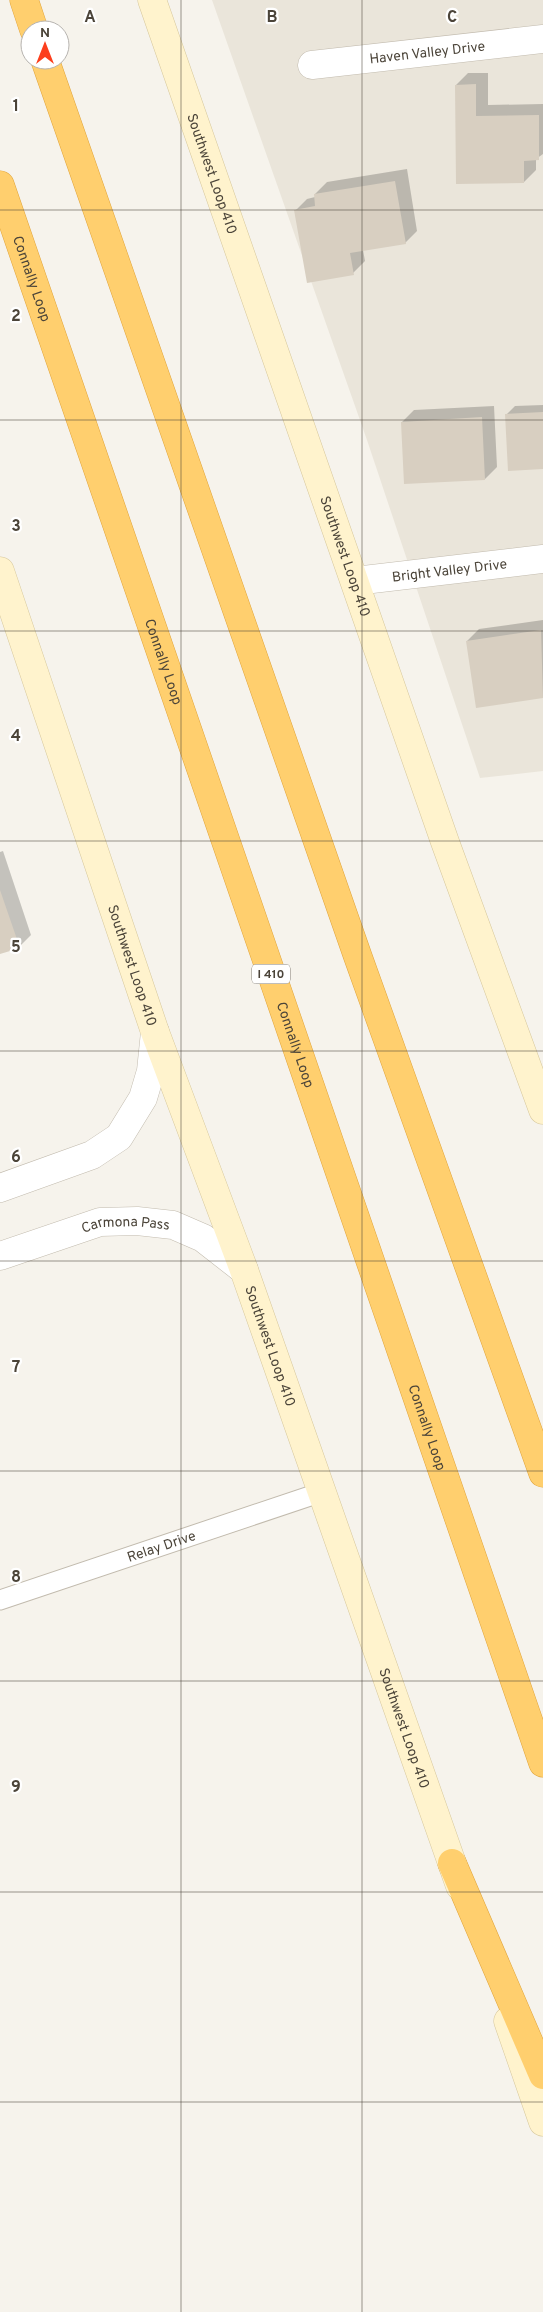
<svg xmlns="http://www.w3.org/2000/svg" width="543" height="2312" font-family="Overpass,sans-serif">
<style>
.residential{fill:#eae5da}
.shadow{fill:#0003}
.building{fill:#d8cfc1}
.lines{fill:none;stroke-linecap:round;stroke-linejoin:round}
.lane-casing{stroke:#c2bbae;stroke-width:21}
.street-casing{stroke:#c2bbae;stroke-width:29}
.secondary-casing{stroke:#d6c79b;stroke-width:29}
.highway-casing{stroke:#e0a43c;stroke-width:29}
.lane{stroke:#fff;stroke-width:19}
.street{stroke:#fff;stroke-width:28}
.secondary{stroke:#fff3cd;stroke-width:28}
.highway{stroke:#ffcf6e;stroke-width:28}
.grid{fill:none;stroke:#4b4439;stroke-width:1;stroke-opacity:0.55}
.labels{text-anchor:middle;stroke-width:4.5;stroke-linejoin:round;paint-order:stroke}
.shield{fill:#fff;stroke:#817c74;stroke-width:1}
.shield-label{font-size:12px;font-weight:bold;fill:#4b4439}
.street-label{font-size:14px;fill:#4b4439;stroke:#fff}
.grid-label{font-size:16px;text-anchor:middle;font-weight:bold;fill:#4b4439;stroke:#fff;stroke-width:4.5;stroke-linejoin:round;paint-order:stroke}
</style>
<rect width="100%" height="100%" fill="#f6f3ec"/>
<path class="residential" d="M212 0H543V771L480 778 367 440Z"/>
<path class="shadow" d="M468 73H488V105L543 104V154L536 159V170L524 182 457 183 456 85Z
M407 169 417 231 405 243 363 250 365 261 353 273 295 211 307 199 315 197V194L327 182Z
M543 405V468L506 415 515 406Z
M494 406 497 467 485 479 402 422 414 410Z
M543 620V697L477 707 467 641 479 629Z
M3 851 31 935 19 947 0 953V852Z"/>
<path class="building" d="M476 84V116L539 115V160L524 161V183L456 184 455 85Z
M395 181 406 244 350 253 354 275 307 283 294 210 315 206 314 194Z
M543 412V469L508 471 505 414Z
M482 417 485 480 404 484 401 422Z
M541 630 543 698 476 708 466 641Z
M0 890 20 948 0 954Z"/>
<g class="lines">
<defs>
<g id="lane">
<path id="s1" d="M0 1600 322 1492"/>
</g>
<g id="street">
<path id="s2" d="M312 65 543 39"/>
<path id="s3" d="M355 581 543 559"/>
<path d="M0 1188 92 1155 119 1137 143 1098 151 1071 155 1032"/>
<path id="s4" d="M0 1256 100 1222 137 1221 173 1225 203 1238 244 1270"/>
</g>
<g id="secondary">
<path id="s5" d="M152 0 445 842 543 1110"/>
<path id="s6" d="M0 571 155 1032 244 1270 460 1886"/>
<path d="M508 2021 543 2122"/>
</g>
<g id="highway">
<path d="M24 0 34 30"/>
<path d="M45 60 358 957 543 1473"/>
<path id="s7" d="M0 185 543 1763"/>
<path d="M452 1863 543 2075"/>
</g>
</defs>
<use href="#lane" class="lane-casing"/>
<use href="#street" class="street-casing"/>
<use href="#secondary" class="secondary-casing"/>
<use href="#highway" class="highway-casing"/>
<use href="#lane" class="lane"/>
<use href="#street" class="street"/>
<use href="#secondary" class="secondary"/>
<use href="#highway" class="highway"/>
</g>
<path class="grid" d="M181 0V2312M362 0V2312M0 210H543M0 420H543M0 631H543M0 841H543M0 1051H543M0 1261H543M0 1471H543M0 1681H543M0 1892H543M0 2102H543"/>
<g class="labels">
<rect class="shield" x="252" y="964.5" width="38" height="19" rx="4"/>
<g class="shield-label">
<text x="271" y="978">I 410</text>
</g>
<g class="street-label">
<text dy="5" stroke="none"><textPath href="#s2" startOffset="116">Haven Valley Drive</textPath></text>
<text dy="5" stroke="none"><textPath href="#s5" startOffset="184">Southwest Loop 410</textPath></text>
<text dy="5" stroke="none"><textPath href="#s7" startOffset="99">Connally Loop</textPath></text>
<text dy="5" stroke="none"><textPath href="#s5" startOffset="589">Southwest Loop 410</textPath></text>
<text dy="5" stroke="none"><textPath href="#s3" startOffset="95">Bright Valley Drive</textPath></text>
<text dy="5" stroke="none"><textPath href="#s7" startOffset="504">Connally Loop</textPath></text>
<text dy="5" stroke="none"><textPath href="#s6" startOffset="416">Southwest Loop 410</textPath></text>
<text dy="5" stroke="none"><textPath href="#s7" startOffset="909">Connally Loop</textPath></text>
<text dy="5" stroke="none"><textPath href="#s4" startOffset="131">Carmona Pass</textPath></text>
<text dy="5" stroke="none"><textPath href="#s6" startOffset="821">Southwest Loop 410</textPath></text>
<text dy="5" stroke="none"><textPath href="#s7" startOffset="1314">Connally Loop</textPath></text>
<text dy="5" stroke="none"><textPath href="#s1" startOffset="170">Relay Drive</textPath></text>
<text dy="5" stroke="none"><textPath href="#s6" startOffset="1226">Southwest Loop 410</textPath></text>
</g>
</g>
<g class="grid-label">
<text x="90" y="22">A</text>
<text x="272" y="22">B</text>
<text x="452" y="22">C</text>
<text x="16" y="111">1</text>
<text x="16" y="321">2</text>
<text x="16" y="531">3</text>
<text x="16" y="741">4</text>
<text x="16" y="952">5</text>
<text x="16" y="1162">6</text>
<text x="16" y="1372">7</text>
<text x="16" y="1582">8</text>
<text x="16" y="1792">9</text>
</g>
<g transform="translate(45 45)"><circle r="24" fill="#ffffff" stroke="#b7b4b0"/>
<path d="M0-4L9 19L0 12L-9 19Z" fill="#fc3f1d"/>
<text y="-8" font-size="14" font-weight="bold" text-anchor="middle" fill="#4b4439">N</text>
</g>
</svg>
